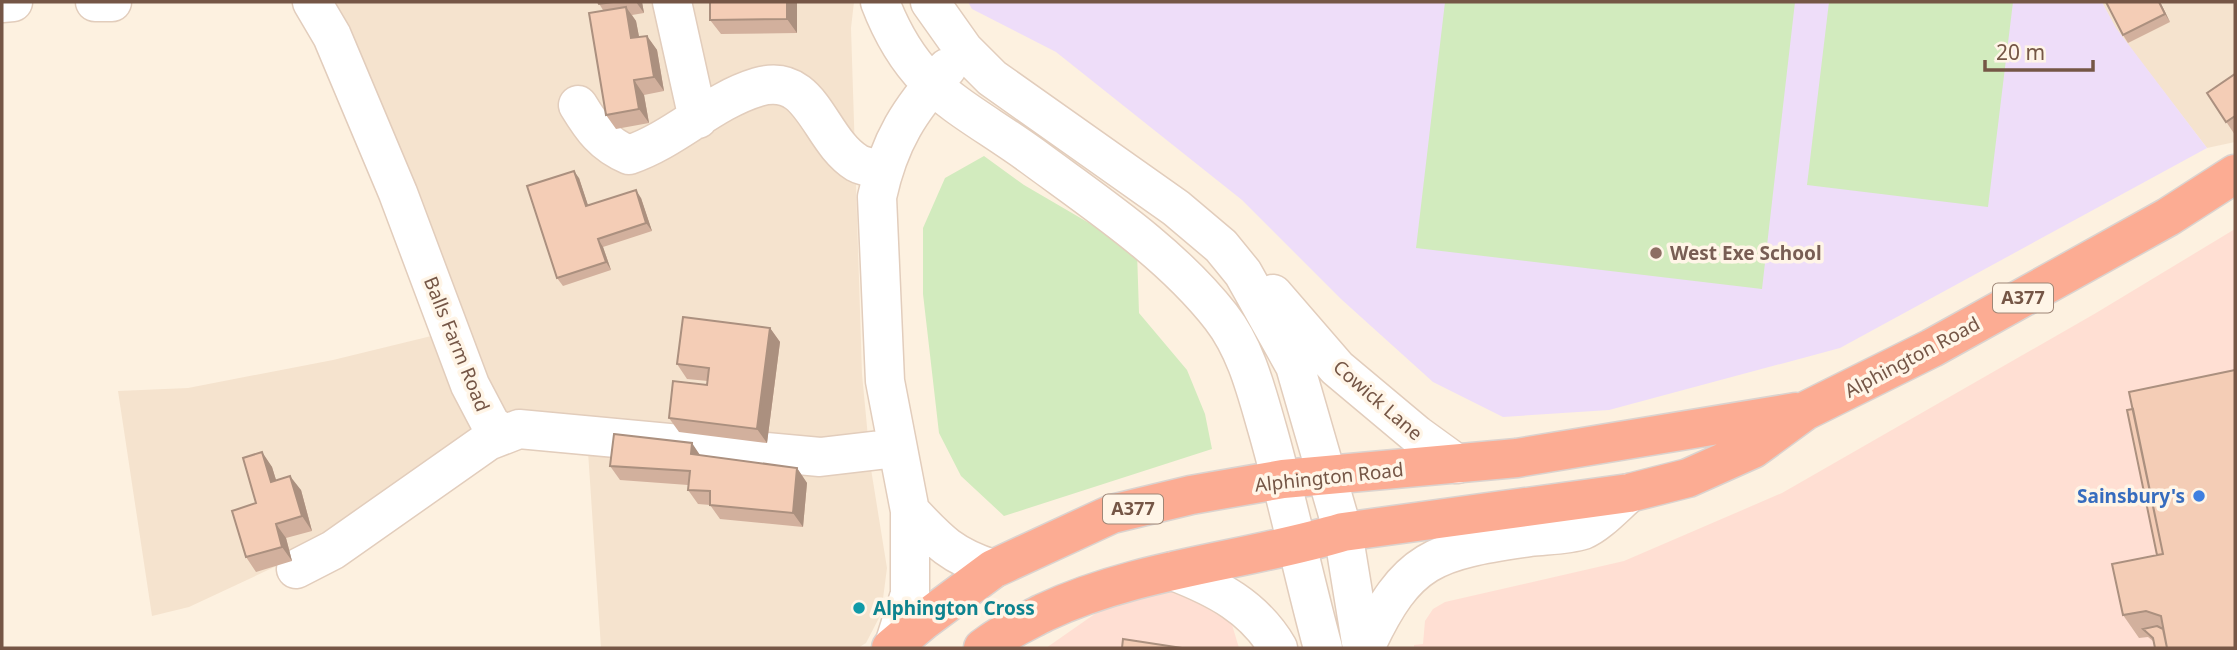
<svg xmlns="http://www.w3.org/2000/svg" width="2237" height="650" font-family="'Noto Sans',sans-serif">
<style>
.residential{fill:#f5e3ce}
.commercial{fill:#ffdfd3}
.education{fill:#eeddf9}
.green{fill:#d2ebbe}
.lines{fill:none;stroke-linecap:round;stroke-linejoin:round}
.minor-casing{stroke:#e2cdbc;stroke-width:41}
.highway-casing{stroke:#dbd3cf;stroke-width:41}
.minor{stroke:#fff;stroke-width:38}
.highway{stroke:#fcac93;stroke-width:38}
.wall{fill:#d2b09d}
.shaded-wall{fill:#ab907f}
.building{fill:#f4cdb6;stroke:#ab907f;stroke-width:2}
.education-dot{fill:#8d6e63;stroke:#fff5e7;stroke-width:2.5}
.shop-dot{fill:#3f7fe0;stroke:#fff5e7;stroke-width:2.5}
.culture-dot{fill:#0f9aa8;stroke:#fff5e7;stroke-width:2.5}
.labels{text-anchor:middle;stroke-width:7;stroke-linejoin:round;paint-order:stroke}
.shield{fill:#fff5e7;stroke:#9e8676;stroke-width:2}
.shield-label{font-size:18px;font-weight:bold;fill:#755646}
.education-label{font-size:19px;font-weight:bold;fill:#785e54;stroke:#fff5e7;text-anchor:start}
.street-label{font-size:19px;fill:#755646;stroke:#fff5e7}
.shop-label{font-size:19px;font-weight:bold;fill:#366cbe;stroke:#fff5e7;text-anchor:end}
.culture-label{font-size:19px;font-weight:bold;fill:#0d838f;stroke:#fff5e7;text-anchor:start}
</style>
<rect width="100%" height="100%" fill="#fdf1e0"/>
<path class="residential" d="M325 2H854L851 28 862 374 871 469 887 568 881 614 866 643 858 648H601L586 421 504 418 360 527 189 607 152 616 118 391 188 388 333 360 460 329Z
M2102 2H2235V142L2207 148 2115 28Z"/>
<path class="commercial" d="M2235 229V648H1414V645L1423 644 1425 621 1433 609 1445 602 1624 561 1782 493 2096 313Z
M1142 581 1206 585 1230 618 1239 648H1046Z"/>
<path class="education" d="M968 2H2102L2116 28 2207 148 1840 348 1609 410 1503 417 1433 382 1341 299 1242 200 1056 52 972 9Z"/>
<path class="green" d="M1445 2H1795L1762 289 1416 248Z
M1829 2H2013L1988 207 1807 185Z
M984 156 1024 185 1137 251 1139 313 1187 370 1205 414 1212 449 1004 516 961 476 939 433 923 294V228L945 178Z"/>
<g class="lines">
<defs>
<path id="minor" d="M95 2H112
M312 2 332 36 398 193 470 385 491 425 503 433
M672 2 698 119
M880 2C914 91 960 104 1032 156 1097 204 1170 252 1221 317 1246 349 1256 390 1267 428 1288 501 1303 575 1323 648
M930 2 964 50 992 78 1176 208 1221 246 1243 273 1295 366 1343 532 1362 648
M2 3 13 2
M578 105C592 128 603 144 629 155 676 139 711 101 758 87 813 71 818 139 857 163 864 167 875 168 883 170
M1273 294 1337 368 1417 435 1457 464
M910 511C939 542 952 556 993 569
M296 569 333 550 488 441 519 429 820 457 897 448
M1173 571C1217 588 1254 607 1278 648
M894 645 910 594V511L885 381 877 197C889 141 910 109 947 68
M1365 648C1407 557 1434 551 1530 537 1547 535 1567 535 1583 530 1598 524 1616 504 1629 493"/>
<path id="highway" d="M891 648 923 621 993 569 1112 514 1191 495 1283 479 1517 458 1796 412
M983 648C1002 633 1022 624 1043 613 1138 568 1243 562 1343 532L1629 493 1688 478 1753 449 1805 411 1932 348 2168 217 2235 174"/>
</defs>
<use href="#minor" class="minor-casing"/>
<use href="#highway" class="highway-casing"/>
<use href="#minor" class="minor"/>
<use href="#highway" class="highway"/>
</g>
<path class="wall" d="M598 2H642L644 13 632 15 636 21 639 37 647 36 657 50 664 91 644 95 649 123 616 129 606 115 603 10Z
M797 2V33L721 34 710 20Z
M2160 2 2170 22 2128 43 2123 35Z
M2235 74V135L2207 93Z
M579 178 588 206 641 198 652 231 603 247 611 270 563 286 557 278Z
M770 328 780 342 767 443 679 432 669 418 707 385 708 381 687 379 677 364Z
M262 452 272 467 276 480 301 490 312 531 286 538 292 561 256 572 246 557 256 503Z
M700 455 797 468 807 483 803 527 720 519 710 505 698 504 688 490V485L620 480 610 466Z
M2157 555 2235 648 2153 641 2148 637 2139 638 2123 615Z"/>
<path class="shaded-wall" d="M636 2H642L644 13Z
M787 2H797V33L787 19Z
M2159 2H2160L2170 22 2165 14Z
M626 7 636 21 642 52 631 38Z
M647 36 657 50 664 91 654 77Z
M634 80 644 95 649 123 639 109Z
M574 171 579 178 591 214 586 206Z
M636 190 641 198 652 231 646 223Z
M598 239 603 247 611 270 606 262Z
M770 328 780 342 767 443 757 429Z
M692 443 702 458 691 454Z
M262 452 272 467 281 496 271 482Z
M797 468 807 483 803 527 793 513Z
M290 476 301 490 312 531 302 516Z
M276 524 286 538 292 561 282 547Z"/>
<path class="building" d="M598 2H613L599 4Z
M710 2H787V19L710 20Z
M2106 2H2159L2165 14 2123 35Z
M626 7 631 38 647 36 654 77 634 80 639 109 606 115 589 13Z
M2235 74V116L2226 122 2207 93Z
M574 171 586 206 636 190 646 223 598 239 606 262 557 278 527 186Z
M683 317 770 328 757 429 669 418 673 381 707 385 709 368 677 364Z
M2235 370V648H2167L2161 616 2146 611 2123 615 2112 564 2163 554 2129 392Z
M2133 409 2163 554 2157 555 2127 410Z
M614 434 692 443 691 454 797 468 793 513 710 505V491L688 490 690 471 610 466Z
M262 452 271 482 290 476 302 516 276 524 282 547 246 557 232 511 256 503 243 458Z
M2157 626 2163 629 2167 648H2155L2153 638 2143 629Z
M1123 639 1182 648H1122Z"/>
<circle class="education-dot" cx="1656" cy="253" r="7"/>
<circle class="shop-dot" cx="2199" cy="496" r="7"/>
<circle class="culture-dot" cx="859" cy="608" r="7"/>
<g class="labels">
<g class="shield">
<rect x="1993" y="283.5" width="60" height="29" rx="5"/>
<rect x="1103" y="494.5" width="60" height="29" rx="5"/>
</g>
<g class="shield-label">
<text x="2023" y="304">A377</text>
<text x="1133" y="515">A377</text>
</g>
<g class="education-label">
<text x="1670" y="260">West Exe School</text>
</g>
<g class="street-label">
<text transform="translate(457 344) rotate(68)" y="7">Balls Farm Road</text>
<text transform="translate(1912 357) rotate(-28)" y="7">Alphington Road</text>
<text transform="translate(1378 400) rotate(41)" y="7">Cowick Lane</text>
<text transform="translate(1329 477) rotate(-6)" y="7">Alphington Road</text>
</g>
<g class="shop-label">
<text x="2185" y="503">Sainsbury's</text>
</g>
<g class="culture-label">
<text x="873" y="615">Alphington Cross</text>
</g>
</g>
<rect width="2237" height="650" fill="none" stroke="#755646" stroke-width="7"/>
<path d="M1985 60v10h108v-10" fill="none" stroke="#755646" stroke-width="3.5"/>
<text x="1996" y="60" font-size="21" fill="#755646" stroke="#fff5e7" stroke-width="5" paint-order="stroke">20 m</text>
</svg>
